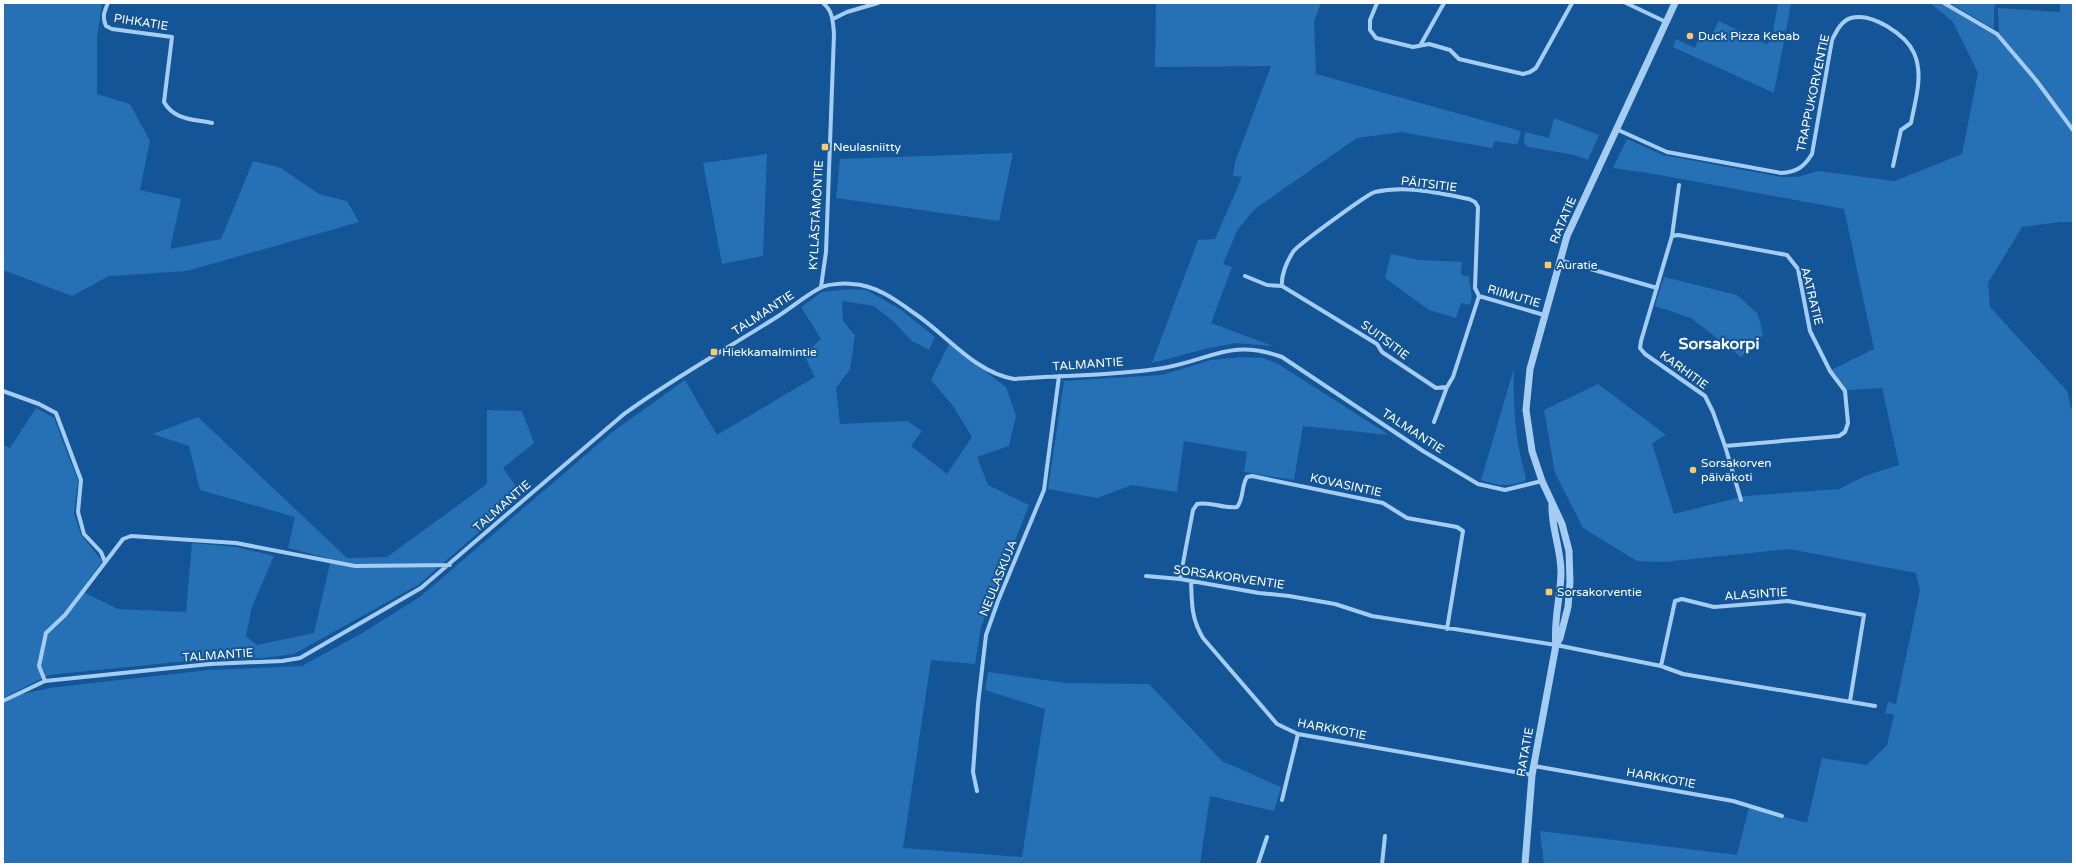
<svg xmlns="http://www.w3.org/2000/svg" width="2076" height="867" font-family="'Varela Round',sans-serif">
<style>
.green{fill:#2670b6}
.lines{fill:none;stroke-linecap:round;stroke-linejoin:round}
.minor{stroke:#a5cdf3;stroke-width:4}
.tertiary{stroke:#a5cdf3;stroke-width:7}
.poi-dot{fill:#ffc966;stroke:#135597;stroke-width:1.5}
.labels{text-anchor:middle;stroke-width:4;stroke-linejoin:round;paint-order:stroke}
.street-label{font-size:12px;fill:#fff;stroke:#135597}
.poi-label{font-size:12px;fill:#fff;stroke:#135597;text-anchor:start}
.district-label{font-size:16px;font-weight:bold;fill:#fff;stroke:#135597}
</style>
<rect width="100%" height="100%" fill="#135597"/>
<path class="green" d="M3 3H102L97 38V94L130 104 150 141 140 190 181 199 170 249 221 239 253 161 281 168 319 194 347 201 359 222 187 271 109 276 72 296 3 270Z
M1156 3H1321L1314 21 1316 74 1521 131 1518 143 1514 144 1495 141 1492 148 1401 132 1357 138 1256 208 1238 229 1223 264 1232 267 1211 323 1273 346 1236 343 1209 348 1152 363 1198 240 1215 239 1242 177 1233 176 1235 162 1271 66 1155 67Z
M1778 3H1791L1786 31 1773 32Z
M1930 3H1941L1996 36 2002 35 1999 33 1998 8 2060 12V3H2073V222H2060L2022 227 1988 283 1990 307 2067 391 2073 415V864H1544L1540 831 1737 855 1749 807 1807 823 1822 758 1867 765 1887 745 1894 715 1885 713 1888 702 1896 704 1920 590 1916 573 1789 549 1663 562 1637 561 1583 528 1555 473 1544 410 1598 384 1666 435 1652 443 1674 514 1745 496 1839 489 1867 475 1899 465 1882 388 1846 390 1831 370 1874 349 1844 209 1654 174 1613 168 1627 139 1663 155 1781 177H1797L1818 171 1895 181 1962 154 1978 73 1953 22Z
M1950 3H1996L1994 9V29Z
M1719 21 1766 44 1785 35 1774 93 1673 47 1676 39 1695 48 1700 35 1705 38 1708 33 1712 34Z
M1554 118 1599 135 1588 160 1574 155 1529 147C1522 143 1524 139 1525 132L1549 138Z
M1013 153 999 221 836 198 840 159Z
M767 154 763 256 722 264 703 163Z
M1391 254 1419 260 1462 262 1461 275 1469 276C1469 289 1474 292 1470 305L1461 303 1456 318 1429 310 1385 278Z
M1664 277 1737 295 1758 314 1763 335 1741 357 1691 318 1655 306Z
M850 289 866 290 900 309 935 337 929 350 912 341 893 321 874 306 842 301 843 321 855 335 850 369 836 388 840 424 907 421 922 431 911 446 947 474 972 437 953 406 931 380 949 344 1006 387 1016 416 1009 446 977 457 988 485 1029 505 981 627 975 664 931 660 903 848 1022 857 1045 709 985 690 988 672 1065 683 1149 684 1222 761 1281 787 1274 811 1210 796 1200 864H3V704L19 695 49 688 208 670 302 666 364 632 421 596 611 433 685 380 717 435 815 377 804 355 821 339 801 307 822 292Z
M1243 357 1264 358 1280 365 1389 435 1303 426 1294 480 1244 472 1247 452 1184 441 1177 492 1132 485 1097 498 1048 489 1064 381 1162 375 1211 360Z
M1514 368C1513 409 1515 438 1526 478L1525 481C1507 487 1500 486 1481 480Z
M36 408 54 418 78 481 74 513 81 535 102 561 81 591 118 609 186 612 192 543 236 547 274 556 252 607 246 636 257 645 314 633 331 559 288 548 295 517 200 490 189 446 153 434 198 417 347 558 387 557 487 484V410L522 411 534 443 503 468 522 495 418 585 294 654 263 658 197 660 49 675 3 698V445L10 448Z"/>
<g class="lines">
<path class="minor" d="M108 3C104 12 102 17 106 26L112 29 172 37 164 102C174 120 193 119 212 123
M1377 3 1370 20V30L1376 38 1413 47 1429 44 1450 50 1459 59 1523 74 1530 72 1536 68 1572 3
M1626 3 1666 22
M1944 3 1997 34 2036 80 2073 130
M833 19 847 12 878 3
M1421 44 1444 3
M1616 129 1667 152 1781 173C1797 172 1804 167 1812 154L1832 40C1836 32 1841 21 1851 18 1872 12 1906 35 1914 53 1924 75 1915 101 1911 123L1901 130 1893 166
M1678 235 1787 255 1798 269 1810 331 1830 371 1845 391 1848 423 1845 432 1839 436 1725 446 1713 412 1705 396 1645 354 1640 348 1641 341 1672 236Z
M1672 236 1679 185
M1559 260 1657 288
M1245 276 1267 285 1282 286 1377 344 1382 352 1436 388 1447 387 1453 377 1479 296
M1282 286C1281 275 1287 261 1293 252 1296 246 1369 193 1375 192 1406 185 1438 193 1469 199L1475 202 1478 207 1475 288 1479 296
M821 287 826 252 834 34C833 22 833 11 823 3
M1479 296 1544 315
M3 391 39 404 56 413 81 480 78 512 84 534 101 552 105 562
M1434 422 1447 387
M1725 446 1741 500
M1146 576 1180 579 1259 593 1289 596 1335 604 1372 616 1556 645 1661 666 1683 674 1875 706
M1180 579 1193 510 1197 504C1210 501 1223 509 1237 507 1244 499 1241 486 1247 477L1252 476 1383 503 1407 518 1457 527 1463 531 1447 629
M1191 581C1192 604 1191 618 1203 638L1277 724 1298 734 1532 775
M1661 666 1675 601 1682 599 1714 607 1788 601 1864 615 1850 701
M45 681 39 666 46 633 65 615 123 539 131 536 236 543 355 566 450 565
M3 701 45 681 210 664 282 661 300 658 421 588 624 414C672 379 723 351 772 320 789 310 803 297 820 288 827 284 844 283 852 284 876 285 896 300 914 313 947 335 974 372 1014 379 1063 375 1114 376 1163 368 1211 360 1230 338 1282 357L1423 451 1478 484 1505 490 1542 481
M1534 766 1733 801 1782 816
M977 791 973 772 978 704 986 635 998 601 1044 490 1059 376
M1282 800 1298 734
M1258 864 1267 837
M1382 864 1385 836"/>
<path class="tertiary" d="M1556 645 1560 638 1568 607 1570 582 1569 551 1562 524 1542 481 1532 451 1526 410 1530 369 1567 236 1675 3
M1525 864 1532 775 1556 645C1553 621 1561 596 1561 572 1561 549 1551 527 1552 505"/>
</g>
<g class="poi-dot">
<circle cx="1690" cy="36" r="4"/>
<rect x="821" y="143" width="8" height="8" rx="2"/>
<rect x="1544" y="261" width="8" height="8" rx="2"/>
<rect x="710" y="348" width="8" height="8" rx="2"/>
<circle cx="1693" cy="470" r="4"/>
<rect x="1545" y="588" width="8" height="8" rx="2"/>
</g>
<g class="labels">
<g class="street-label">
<text transform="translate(141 22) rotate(9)" y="4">PIHKATIE</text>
<text transform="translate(1813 93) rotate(-78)" y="4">TRAPPUKORVENTIE</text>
<text transform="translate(1429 184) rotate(7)" y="4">PÄITSITIE</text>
<text transform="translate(816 215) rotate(-87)" y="4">KYLLÄSTÄMÖNTIE</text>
<text transform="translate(1563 220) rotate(-67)" y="4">RATATIE</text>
<text transform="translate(1514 296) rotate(16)" y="4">RIIMUTIE</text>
<text transform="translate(1812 296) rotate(76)" y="4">AATRATIE</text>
<text transform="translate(763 313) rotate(-33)" y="4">TALMANTIE</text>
<text transform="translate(1385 340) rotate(37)" y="4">SUITSITIE</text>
<text transform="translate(1088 364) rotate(-4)" y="4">TALMANTIE</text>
<text transform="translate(1684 370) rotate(36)" y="4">KARHITIE</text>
<text transform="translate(1413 431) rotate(33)" y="4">TALMANTIE</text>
<text transform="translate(1346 485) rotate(12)" y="4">KOVASINTIE</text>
<text transform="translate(502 506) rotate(-41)" y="4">TALMANTIE</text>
<text transform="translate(1229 577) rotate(8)" y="4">SORSAKORVENTIE</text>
<text transform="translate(998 578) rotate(-68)" y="4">NEULASKUJA</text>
<text transform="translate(1756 594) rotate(-4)" y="4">ALASINTIE</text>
<text transform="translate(218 655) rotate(-4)" y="4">TALMANTIE</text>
<text transform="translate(1332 729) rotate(11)" y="4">HARKKOTIE</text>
<text transform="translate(1525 752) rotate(-80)" y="4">RATATIE</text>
<text transform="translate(1661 778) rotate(10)" y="4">HARKKOTIE</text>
</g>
<g class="poi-label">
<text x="1698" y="40">Duck Pizza Kebab</text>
<text x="833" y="151">Neulasniitty</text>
<text x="1556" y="269">Auratie</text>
<text x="722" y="356">Hiekkamalmintie</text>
<text x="1701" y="467">Sorsakorven<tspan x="1701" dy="14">päiväkoti</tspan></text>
<text x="1557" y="596">Sorsakorventie</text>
</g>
<g class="district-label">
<text x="1719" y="349">Sorsakorpi</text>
</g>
</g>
<rect width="2076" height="867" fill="none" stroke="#ffffff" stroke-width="8"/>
</svg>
